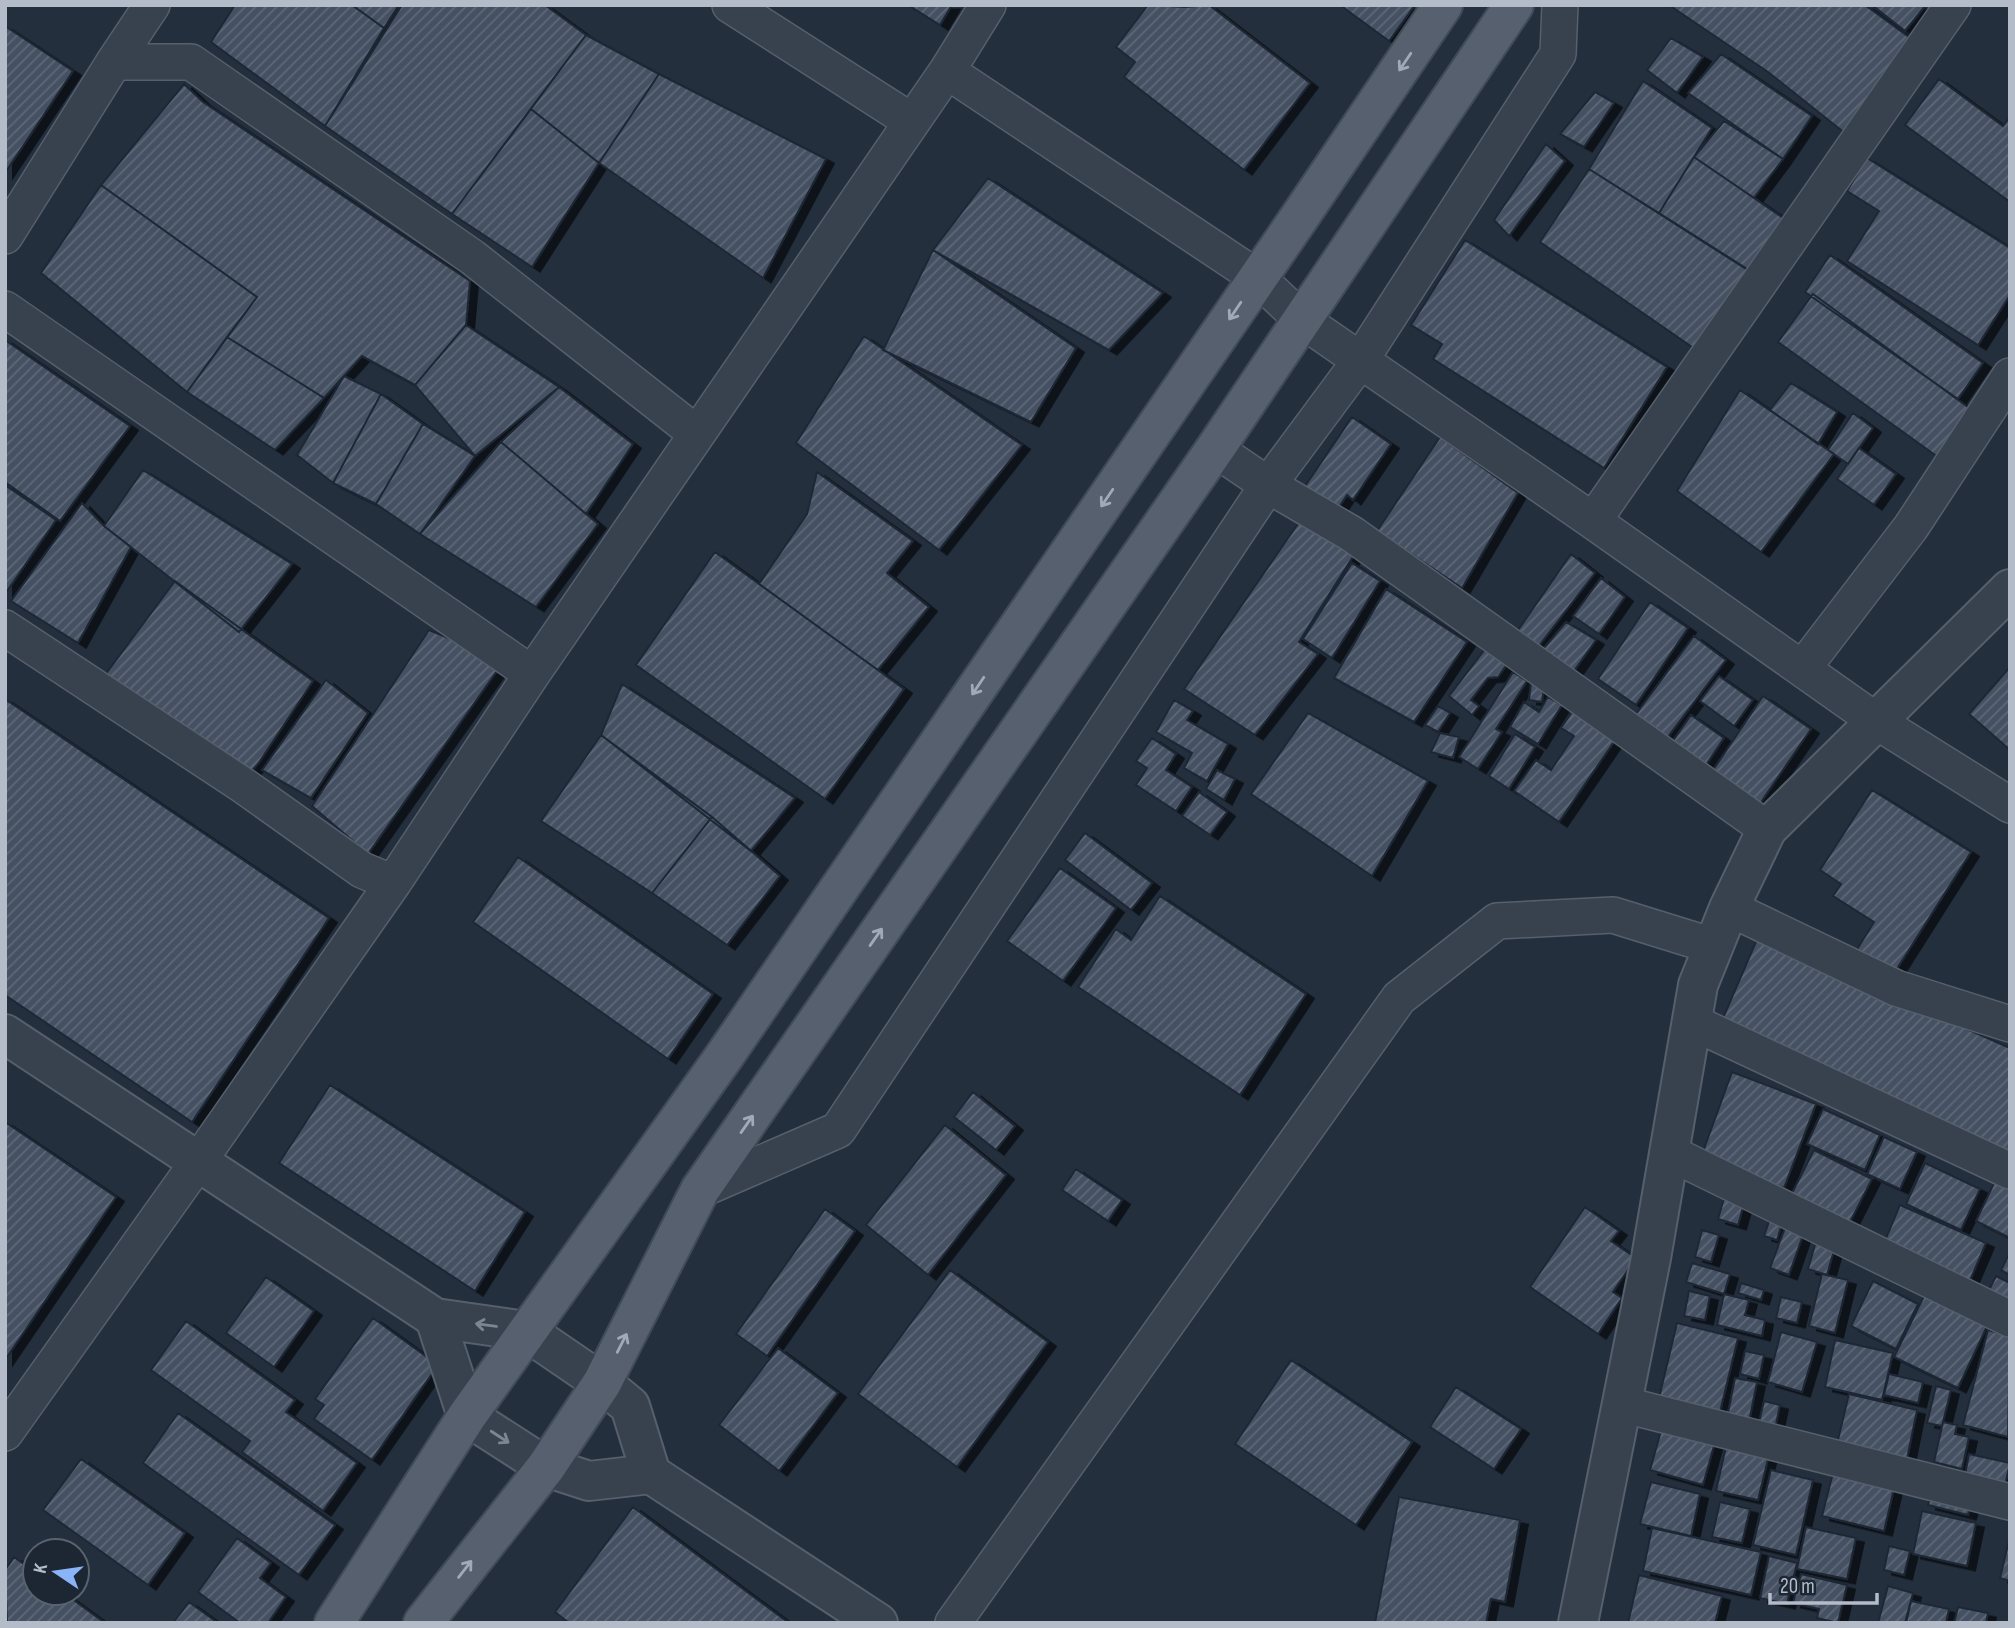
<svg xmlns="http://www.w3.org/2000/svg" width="2015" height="1628" font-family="'Sofia Sans Condensed',sans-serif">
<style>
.building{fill:url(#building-hatch);stroke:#1f2835;stroke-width:2;filter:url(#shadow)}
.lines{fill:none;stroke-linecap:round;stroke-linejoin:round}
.minor-casing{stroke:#565f6c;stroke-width:38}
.tertiary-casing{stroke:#565f6c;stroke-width:42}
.primary-casing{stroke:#414a57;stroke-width:42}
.minor{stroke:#38414e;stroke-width:35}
.tertiary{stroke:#38414e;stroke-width:38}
.primary{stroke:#56606e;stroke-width:38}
.oneway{stroke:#a1aab7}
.oneway2{stroke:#7c8592}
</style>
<defs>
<pattern id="building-hatch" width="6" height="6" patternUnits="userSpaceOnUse" patternTransform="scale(1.75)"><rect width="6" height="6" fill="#455162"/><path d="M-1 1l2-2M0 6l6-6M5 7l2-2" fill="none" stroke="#5d6877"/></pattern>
<filter id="shadow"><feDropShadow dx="8" dy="4.5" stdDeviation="0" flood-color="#0009"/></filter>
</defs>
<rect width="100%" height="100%" fill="#242f3e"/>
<path class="building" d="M235 5H352L384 28 325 126 211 42Z
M352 5H399L384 28Z
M402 5H545L586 35 452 214 325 126Z
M908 5H952L940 25Z
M1148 5 1185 7 1209 5 1310 83 1244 170 1124 77 1135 62 1116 47Z
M1340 5H1415L1389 41Z
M1669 5H1865L1913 40 1846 134 1768 72Z
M1872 5H1926L1905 31Z
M5 26 73 71 5 173Z
M586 35 659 74 599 163 531 109Z
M1671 38 1703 57 1677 93 1647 70Z
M1721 54 1812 116 1783 159 1688 93Z
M659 74 826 159 763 278 599 163Z
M1939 79 2003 126 2010 117V202L1905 125Z
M1643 81 1712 128 1659 213 1589 169Z
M184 84 203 102 470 281 466 325 415 385 362 356 324 398 227 337 257 297 101 185Z
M1595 92 1614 103 1584 147 1560 134Z
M531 109 599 163 532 267 452 214Z
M1724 121 1783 159 1754 198 1694 157Z
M1546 144 1565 161 1509 236 1494 220Z
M1694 157 1798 228 1763 279 1659 213Z
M1867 158 2010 248V295L1978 345 1847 261 1879 211 1847 191Z
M1589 169 1757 276 1708 358 1540 242Z
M988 178 1163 293 1109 350 933 250Z
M101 185 257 297 187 392 41 273Z
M1465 240 1667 367 1604 468 1433 359 1442 344 1411 325Z
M933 250 1076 348 1031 422 883 350Z
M1830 255 1983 363 1958 399 1805 292Z
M1813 294 1976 413 1942 460 1778 342Z
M466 325 559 387 475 456 415 385Z
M864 336 1022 445 939 550 796 443Z
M227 337 324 398 275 450 187 392Z
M5 340 130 426 60 521 5 482Z
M344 376 381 394 333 483 297 455Z
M1791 383 1837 412 1818 444 1770 410Z
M559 387 633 444 586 514 501 442Z
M1740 390 1834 454 1761 552 1677 491Z
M381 394 423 424 376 504 333 483Z
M1853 413 1873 428 1848 464 1828 450Z
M1352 417 1391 444 1353 500 1347 495 1330 521 1297 498Z
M423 424 475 456 420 534 376 504Z
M1440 437 1518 493 1462 588 1377 531Z
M501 442 598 524 536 607 420 534Z
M1859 448 1896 474 1874 505 1837 479Z
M143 470 292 564 239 632 104 526Z
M817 472 913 541 887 573 929 607 878 670 759 584 807 514Z
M5 485 56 520 5 594Z
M82 503 104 526 131 547 78 643 11 601Z
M1306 512 1361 544 1299 642 1318 654 1255 735 1184 689Z
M715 552 904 689 825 799 636 665Z
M1571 554 1595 573 1538 647 1516 633Z
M1352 563 1380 581 1332 658 1303 639Z
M1601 578 1625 597 1599 634 1573 616Z
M175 581 313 681 258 764 247 776 102 679Z
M1386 589 1467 642 1414 722 1334 678Z
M1650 602 1688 628 1636 705 1598 679Z
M1566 622 1596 640 1569 678 1538 655Z
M429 630 504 661 368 854 312 806Z
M1694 636 1726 660 1667 738 1636 714Z
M1489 644 1510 660 1498 677 1488 678 1471 700 1479 706 1472 715 1449 696Z
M2010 667V750L1969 714Z
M1513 672 1527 681 1496 729 1502 732 1478 769 1459 757Z
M1719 676 1753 700 1734 726 1700 701Z
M326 680 368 713 311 798 262 770Z
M1531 683 1544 685 1542 702 1529 700Z
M622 684 795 798 751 851 601 735Z
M1763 696 1811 729 1759 805 1711 773Z
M1548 697 1562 705 1538 744 1510 727 1524 702 1539 712Z
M5 699 329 918 192 1122 5 995Z
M1174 700 1193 711 1187 720 1228 744 1207 781 1184 768 1192 753 1156 732Z
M1438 706 1450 713 1438 732 1425 725Z
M1576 706 1618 736 1559 822 1514 791 1536 760 1551 770 1574 736 1561 728Z
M1308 713 1428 781 1372 876 1251 794Z
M1691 715 1724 738 1704 768 1670 745Z
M1440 733 1459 737 1453 758 1431 752Z
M1515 734 1535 747 1509 789 1489 776Z
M601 735 712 817 652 893 541 821Z
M1152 738 1176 754 1166 770 1192 787 1176 811 1136 785 1147 768 1136 761Z
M1217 770 1235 779 1224 800 1206 789Z
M1872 790 1971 852 1893 975 1856 951 1874 922 1833 896 1841 884 1820 870Z
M1199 792 1227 812 1210 835 1182 816Z
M712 817 780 876 727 945 652 893Z
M1085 833 1152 883 1131 910 1065 860Z
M518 857 713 994 668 1059 473 922Z
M1060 868 1116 908 1063 981 1007 941Z
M1160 896 1306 994 1240 1095 1078 987 1116 929 1131 940Z
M1758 937 2010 1048V1160L1717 1032Z
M1732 1072 1816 1104 1784 1188 1701 1157Z
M330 1085 525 1212 475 1291 279 1163Z
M973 1092 1015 1126 996 1150 954 1117Z
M1823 1109 1880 1135 1865 1170 1807 1144Z
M5 1122 116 1197 5 1360Z
M945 1125 1006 1175 928 1275 866 1225Z
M1884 1137 1917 1152 1900 1189 1867 1174Z
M1814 1150 1872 1179 1849 1224 1791 1195Z
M1925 1163 1980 1189 1961 1230 1906 1204Z
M1076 1169 1122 1200 1108 1221 1062 1190Z
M1995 1181 2010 1188V1238L1976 1221Z
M1726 1191 1746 1197 1738 1225 1718 1219Z
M1900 1205 1986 1243 1966 1290 1880 1252Z
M1585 1207 1619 1231 1611 1241 1636 1258 1613 1292 1622 1298 1598 1334 1530 1287Z
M825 1209 855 1231 767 1356 736 1334Z
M1772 1213 1784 1217 1777 1240 1764 1236Z
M1785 1228 1803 1235 1789 1275 1770 1268Z
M1702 1230 1719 1235 1711 1262 1695 1257Z
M1816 1241 1835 1247 1827 1275 1808 1269Z
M2010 1252V1275L2001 1270Z
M1692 1263 1730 1274 1724 1294 1686 1282Z
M950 1270 1048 1342 957 1467 858 1394Z
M1822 1274 1848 1280 1835 1333 1809 1326Z
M1996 1276 2010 1283V1314L1984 1300Z
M266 1277 314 1311 274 1367 226 1333Z
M1873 1281 1918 1304 1896 1349 1851 1326Z
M1741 1283 1764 1290 1761 1300 1738 1293Z
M1689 1291 1710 1296 1705 1320 1684 1316Z
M1926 1292 1989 1322 1958 1388 1894 1357Z
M1724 1294 1749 1300 1745 1315 1765 1320 1762 1336 1717 1325Z
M1781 1297 1802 1302 1797 1323 1776 1318Z
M373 1318 438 1365 372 1460 314 1419 324 1405 315 1399Z
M186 1321 295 1400 286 1412 357 1463 323 1511 242 1452 250 1441 151 1370Z
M1677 1323 1738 1338 1719 1416 1658 1402Z
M1988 1330 2010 1336 2008 1437 1963 1425Z
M1781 1332 1817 1342 1802 1392 1768 1382Z
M1835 1340 1893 1353 1882 1400 1825 1387Z
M778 1348 838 1393 779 1471 719 1425Z
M1745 1351 1764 1355 1759 1379 1740 1374Z
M1291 1360 1412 1442 1356 1525 1235 1444Z
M1889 1374 1923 1382 1918 1403 1884 1395Z
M1735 1378 1757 1382 1748 1427 1726 1423Z
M1936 1386 1951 1390 1942 1426 1927 1423Z
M1456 1387 1521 1429 1494 1469 1430 1427Z
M1849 1394 1917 1410 1906 1464 1836 1448Z
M1764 1401 1780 1405 1774 1434 1757 1431Z
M178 1413 335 1525 299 1575 143 1463Z
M1664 1420 1717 1435 1703 1485 1650 1470Z
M1943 1422 1957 1425 1955 1434 1969 1437 1962 1469 1934 1462Z
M1727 1442 1770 1451 1758 1500 1716 1491Z
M1969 1454 2010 1463 2005 1485 1965 1475Z
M81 1459 185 1533 148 1585 43 1510Z
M1836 1461 1897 1476 1884 1531 1822 1516Z
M1771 1470 1813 1480 1796 1555 1753 1545Z
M1651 1482 1700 1494 1691 1536 1640 1524Z
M1933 1487 1973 1496 1968 1515 1928 1505Z
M1399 1497 1520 1520 1505 1602 1491 1599 1486 1623H1375Z
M1720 1502 1750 1509 1742 1543 1712 1537Z
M633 1507 789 1623H569L555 1612Z
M1922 1511 1976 1523 1967 1566 1913 1554Z
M1806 1527 1856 1538 1847 1579 1797 1569Z
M1652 1528 1761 1552 1751 1595 1643 1571Z
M2010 1536V1581L2000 1578Z
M237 1538 271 1563 260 1578 286 1597 268 1623H240L198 1592Z
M1889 1546 1910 1551 1904 1575 1884 1570Z
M1769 1556 1797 1563 1787 1604 1760 1598Z
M14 1557 35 1572V1593H64L105 1623H7L5 1570Z
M1801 1574 1847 1585 1838 1623 1817 1618 1819 1609 1793 1603Z
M1639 1575 1722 1596 1715 1623H1628Z
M1888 1586 1913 1593 1905 1623H1878Z
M1911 1601 1949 1609 1946 1623H1906Z
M189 1602 218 1623H173Z
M1958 1607 1988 1613 1986 1623H1954Z"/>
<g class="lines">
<defs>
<path id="minor" d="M730 5 911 121
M114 62H191L472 257 697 434
M947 71 1258 278 1302 320 1593 521 1876 721 2010 805
M5 236 114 62 152 5
M5 309 532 674
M1215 449 1268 485 1352 534 1767 829
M1593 521 1953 5
M5 628 244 786 362 870 393 883
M1803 668 1911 527 2010 376
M1729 908 1896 988 2010 1024
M1692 1022 2010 1171
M1668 1152 2010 1319
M700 1190 838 1130 1268 485 1360 361 1558 54 1560 5
M1621 1404 2010 1502
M5 1433 198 1162 393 883 532 674 947 71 988 5
M953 1623 1399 998 1497 921 1613 915 1713 946"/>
<path id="tertiary" d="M5 1034 435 1318 526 1331 602 1383 630 1406 651 1474 878 1623
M435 1318 467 1416 546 1467 589 1481 651 1474
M1578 1623 1651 1258 1698 985 1729 908 1767 829 2010 589"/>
<path id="primary" d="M334 1623 467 1416 723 1058 1301 215 1443 5
M423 1623 546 1467 602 1383 700 1190 1215 449 1514 5"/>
</defs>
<use href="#minor" class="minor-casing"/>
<use href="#tertiary" class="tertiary-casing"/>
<use href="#primary" class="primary-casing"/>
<use href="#minor" class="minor"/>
<use href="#tertiary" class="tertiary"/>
<use href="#primary" class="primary"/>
</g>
<defs><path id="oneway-shaft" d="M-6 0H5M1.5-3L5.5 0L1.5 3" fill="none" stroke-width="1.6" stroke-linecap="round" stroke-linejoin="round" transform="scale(1.75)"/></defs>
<g class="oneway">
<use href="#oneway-shaft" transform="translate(1405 62) rotate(124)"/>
<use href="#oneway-shaft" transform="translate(1235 311) rotate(124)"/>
<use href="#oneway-shaft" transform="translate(1107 498) rotate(124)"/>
<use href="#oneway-shaft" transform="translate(978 686) rotate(124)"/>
<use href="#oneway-shaft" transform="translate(876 937) rotate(-55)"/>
<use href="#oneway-shaft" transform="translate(747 1124) rotate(-55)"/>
<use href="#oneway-shaft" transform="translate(622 1343) rotate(-63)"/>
<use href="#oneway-shaft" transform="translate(465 1569) rotate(-52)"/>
</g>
<g class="oneway2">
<use href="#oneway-shaft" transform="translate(486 1325) rotate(-172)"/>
<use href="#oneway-shaft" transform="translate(500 1437) rotate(33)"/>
</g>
<rect width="2015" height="1628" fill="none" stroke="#b4bcc9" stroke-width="14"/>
<g transform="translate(56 1572) rotate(283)"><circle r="33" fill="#1d2633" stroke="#59626f" stroke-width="2"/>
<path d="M0-5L12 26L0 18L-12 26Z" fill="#8ab4f8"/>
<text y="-10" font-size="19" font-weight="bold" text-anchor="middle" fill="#b4bcc9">K</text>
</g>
<path d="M1770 1593v10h107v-10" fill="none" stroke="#b4bcc9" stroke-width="3.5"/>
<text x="1780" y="1593" font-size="21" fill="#b4bcc9" stroke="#1d2633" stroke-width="5" paint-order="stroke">20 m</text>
</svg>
